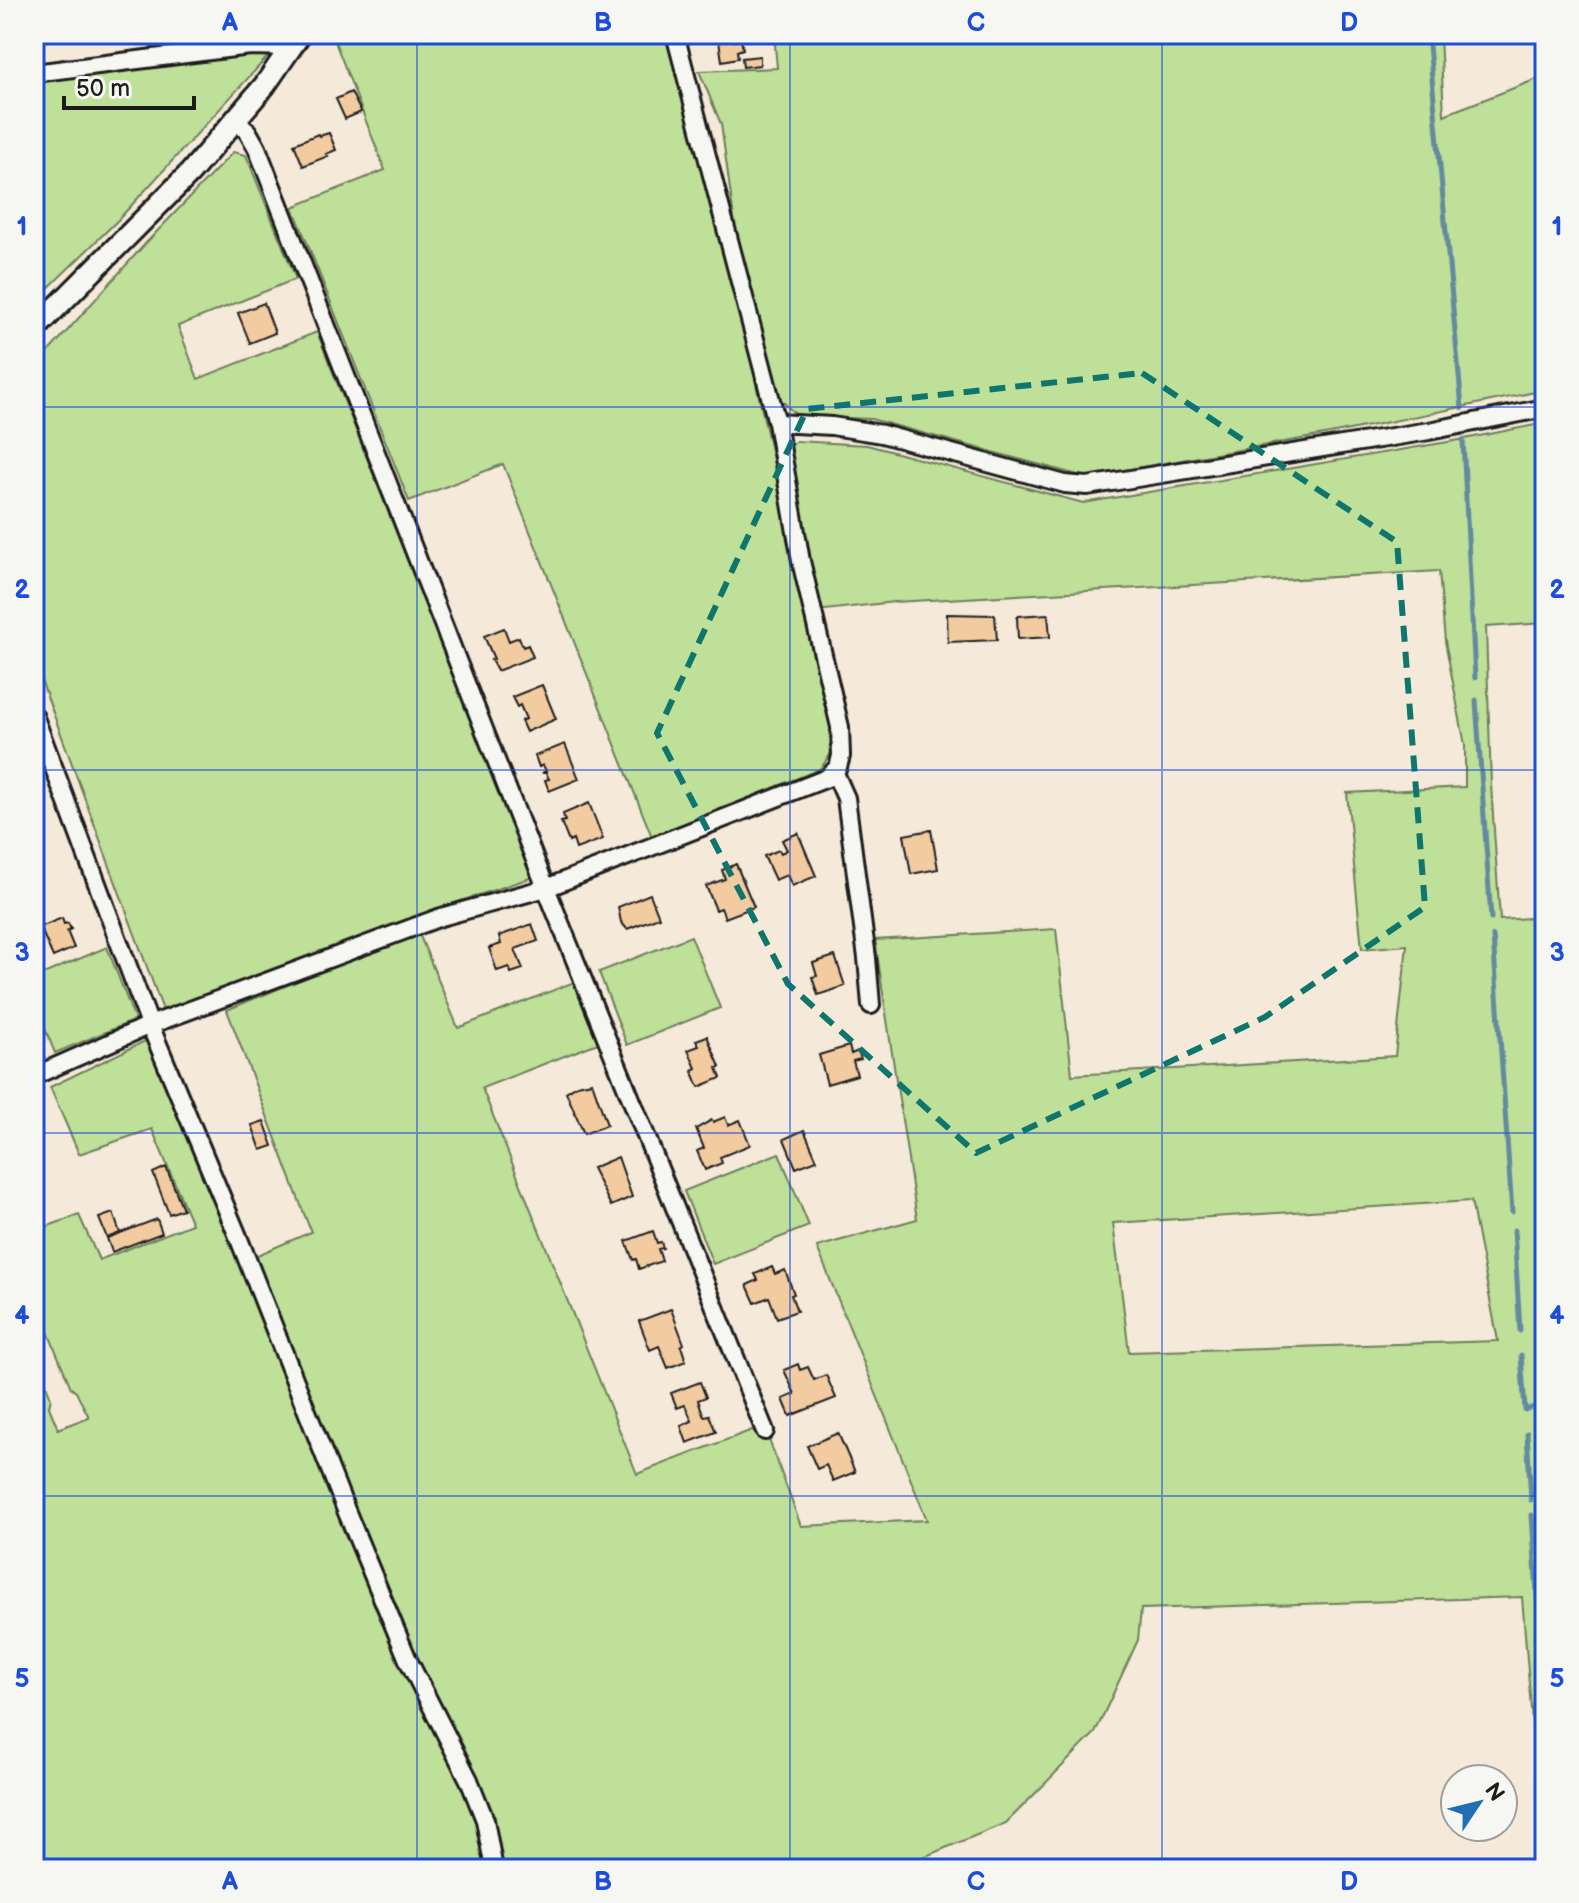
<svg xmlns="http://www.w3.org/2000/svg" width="1579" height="1903" font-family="'Balsamiq Sans',sans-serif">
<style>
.green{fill:#bee099;stroke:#6d7e5a;stroke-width:2;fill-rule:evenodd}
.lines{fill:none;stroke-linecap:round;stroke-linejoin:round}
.stream{stroke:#638a9e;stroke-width:5}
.building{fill:#f2cba1;stroke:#1c1c1c;stroke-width:2}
.minor-casing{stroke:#1c1c1c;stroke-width:22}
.tertiary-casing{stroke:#1c1c1c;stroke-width:26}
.minor{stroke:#f6f6f2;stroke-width:16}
.tertiary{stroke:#f6f6f2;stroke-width:20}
.marked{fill:none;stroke:#0f766e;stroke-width:6;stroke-dasharray:16 10;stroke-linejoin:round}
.grid{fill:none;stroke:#1d4ed8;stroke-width:2;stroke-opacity:0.55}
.neatline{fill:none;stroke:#1d4ed8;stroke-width:3}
.grid-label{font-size:26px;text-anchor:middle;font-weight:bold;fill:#1d4ed8}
</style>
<rect width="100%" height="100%" fill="#f5e9da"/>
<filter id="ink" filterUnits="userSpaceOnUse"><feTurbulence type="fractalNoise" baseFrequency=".0125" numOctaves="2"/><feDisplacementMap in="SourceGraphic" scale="16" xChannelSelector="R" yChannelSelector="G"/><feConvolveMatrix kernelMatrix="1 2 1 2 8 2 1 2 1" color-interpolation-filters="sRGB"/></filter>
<g filter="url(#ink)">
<path class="green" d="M332 34H668L732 276 835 738 830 755 820 769 652 837 503 464 409 501 293 207 385 170Z
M774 34H1473L1440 36 1444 115 1545 76V390L1330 434 1085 477 871 419 797 416 779 398 749 295 735 226 721 124 699 71 777 68Z
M272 52 118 220 34 302V78Z
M233 152 246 155 296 279 178 326 198 379 317 332 533 877 422 914 164 1013 34 661V368L145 244Z
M1545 423V623L1486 627 1491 785 1500 920 1545 917V1869H1541L1537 1784 1522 1597 1141 1609 1138 1640 1095 1733 1006 1823 914 1861 835 1869H34V1353L51 1398 49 1407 58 1429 89 1417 76 1392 71 1388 34 1298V1231L79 1215 99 1260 192 1224 152 1129 79 1154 50 1087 147 1040 353 1538H359L255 1256 311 1232 227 1010 418 931 458 1028 574 982 598 1043 482 1088 637 1474 752 1430 768 1437 801 1526 927 1520 817 1247 917 1219 875 940 1056 929 1072 1075 1395 1056 1407 945 1362 949 1347 793 1465 787V745L1445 641 1439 571 894 602 817 611 785 452 796 441 867 445 1083 503 1454 441ZM1471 1201 1498 1341 1129 1352 1113 1223Z
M691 936 720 1008 627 1045 599 972Z
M107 947 135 1020 55 1053 34 1002V978Z
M779 1153 809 1226 713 1264 684 1191Z"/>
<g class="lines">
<path class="stream" d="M1428 34 1462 408
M1463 440 1475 678
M1476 700 1491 919
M1493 936 1512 1212
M1514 1230 1520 1331
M1521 1355 1525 1410 1545 1403
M1527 1433 1531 1500
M1532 1515 1538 1609
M1540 1635 1545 1718"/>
</g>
<path class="building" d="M718 34H733L735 41 741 39 743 49 737 51 738 58 722 61Z
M760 56V65L743 67 742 58Z
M351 92 361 112 345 119 336 99Z
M329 133 336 150 326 154 328 156 303 166 294 144 318 134 319 136Z
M264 303 275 333 250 343 238 313Z
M947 614 995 615 997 640 948 642Z
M1048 614 1050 637 1018 639 1017 616Z
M504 628 509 641 519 637 523 647 528 645 533 657 497 671 491 660 494 659 484 636Z
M542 685 556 719 526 732 521 721 526 719 520 705 517 707 512 697Z
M565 744 579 779 549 791 545 780 549 779 546 773H542L546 771 543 765 539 767 535 756Z
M589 803 603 839 576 849 573 840 569 842 561 822 565 821 563 814Z
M931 830 938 869 911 874 904 835Z
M798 833 816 876 792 886 787 875 775 880 764 856 779 850 781 853 787 850 782 840Z
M736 864 754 907 725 918 721 908 716 910 706 886 725 879 722 870Z
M650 894 659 917 627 929 621 922 618 907Z
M62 918 64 924 68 923 71 929 67 931 74 948 53 957 40 927Z
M532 924 538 941 515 949 523 969 511 973 509 967 497 971 489 948 501 944 499 936Z
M835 956 845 986 818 995 812 977 817 976 813 963Z
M707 1036 720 1067 717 1068 721 1078 699 1087 692 1070 696 1068 688 1050 699 1046 696 1040Z
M849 1046 851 1054 858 1051 861 1059 853 1061 857 1075 827 1084 819 1055Z
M592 1082 607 1125 584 1134 566 1092 577 1085Z
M725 1117 728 1125 740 1120 750 1145 720 1157 722 1163 705 1170 697 1151 704 1148 696 1129 712 1120 713 1122Z
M264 1121 273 1146 261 1150 252 1125Z
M804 1130 817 1160 796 1168 784 1139Z
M618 1157 632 1197 611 1206 592 1168Z
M166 1167 183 1209 169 1214 153 1173Z
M113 1213 120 1233 107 1238 99 1218Z
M157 1219 162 1233 112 1252 107 1238Z
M653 1231 657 1243 661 1242 663 1248 658 1249 662 1261 639 1269 636 1259 633 1260 626 1241Z
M772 1267 775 1274 785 1270 794 1294 791 1295 797 1311 777 1318 769 1297 755 1303 747 1285 758 1280 755 1274Z
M671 1309 684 1344 681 1346 686 1361 668 1368 659 1346 650 1350 639 1321Z
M798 1364 800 1370 808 1367 814 1380 826 1375 836 1398 790 1416 783 1399 795 1394 784 1370Z
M700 1382 706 1397 698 1400 704 1416 709 1415 716 1432 687 1443 681 1426 692 1421 685 1405 677 1408 671 1393Z
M838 1433 855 1472 833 1481 826 1465 817 1469 807 1446Z"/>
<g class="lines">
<defs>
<path id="minor" d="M675 34 777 423 832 426 882 434 1065 484 1087 486 1429 431 1545 408
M34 73 250 46 293 47
M236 121 248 132 257 148 546 888 765 1431
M34 715 150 1025 237 1234 346 1510 408 1660 469 1780 485 1820 494 1869
M834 771 846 798 867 958 871 1005
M34 1076 150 1025 441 917 546 888 827 778 838 767 841 756 840 727 801 561 777 423"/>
<path id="tertiary" d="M34 330 190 173 265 85 300 34"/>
</defs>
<use href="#minor" class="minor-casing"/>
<use href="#tertiary" class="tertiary-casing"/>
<use href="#minor" class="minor"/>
<use href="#tertiary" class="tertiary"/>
</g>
</g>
<path class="marked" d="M1142 373 1397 542 1425 907 1265 1017 976 1153 788 984 657 733 807 409Z"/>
<path class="grid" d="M417 34V1869M790 34V1869M1162 34V1869M34 407H1545M34 770H1545M34 1133H1545M34 1496H1545"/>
<rect width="1579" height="1903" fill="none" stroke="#f6f6f2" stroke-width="88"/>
<g transform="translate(1479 1803) rotate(55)"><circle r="38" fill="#f6f6f2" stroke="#9f9f9c" stroke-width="2"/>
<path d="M0-6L14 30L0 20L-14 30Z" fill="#1f6fb2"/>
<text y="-12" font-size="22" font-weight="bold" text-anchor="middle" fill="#1c1c1c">N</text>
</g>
<path d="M64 96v12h130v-12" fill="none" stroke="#1c1c1c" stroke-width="4"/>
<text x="76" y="96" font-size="24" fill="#1c1c1c" stroke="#f6f6f2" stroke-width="6" paint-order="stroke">50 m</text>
<rect x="44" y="44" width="1491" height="1815" class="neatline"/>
<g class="grid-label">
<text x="230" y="31">A</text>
<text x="603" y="31">B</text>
<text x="976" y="31">C</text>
<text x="1349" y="31">D</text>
<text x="22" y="235">1</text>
<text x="1557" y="235">1</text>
<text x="22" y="598">2</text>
<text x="1557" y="598">2</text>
<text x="22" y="961">3</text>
<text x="1557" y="961">3</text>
<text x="22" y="1324">4</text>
<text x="1557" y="1324">4</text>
<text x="22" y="1687">5</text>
<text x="1557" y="1687">5</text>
<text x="230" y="1890">A</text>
<text x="603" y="1890">B</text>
<text x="976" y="1890">C</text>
<text x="1349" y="1890">D</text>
</g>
</svg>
